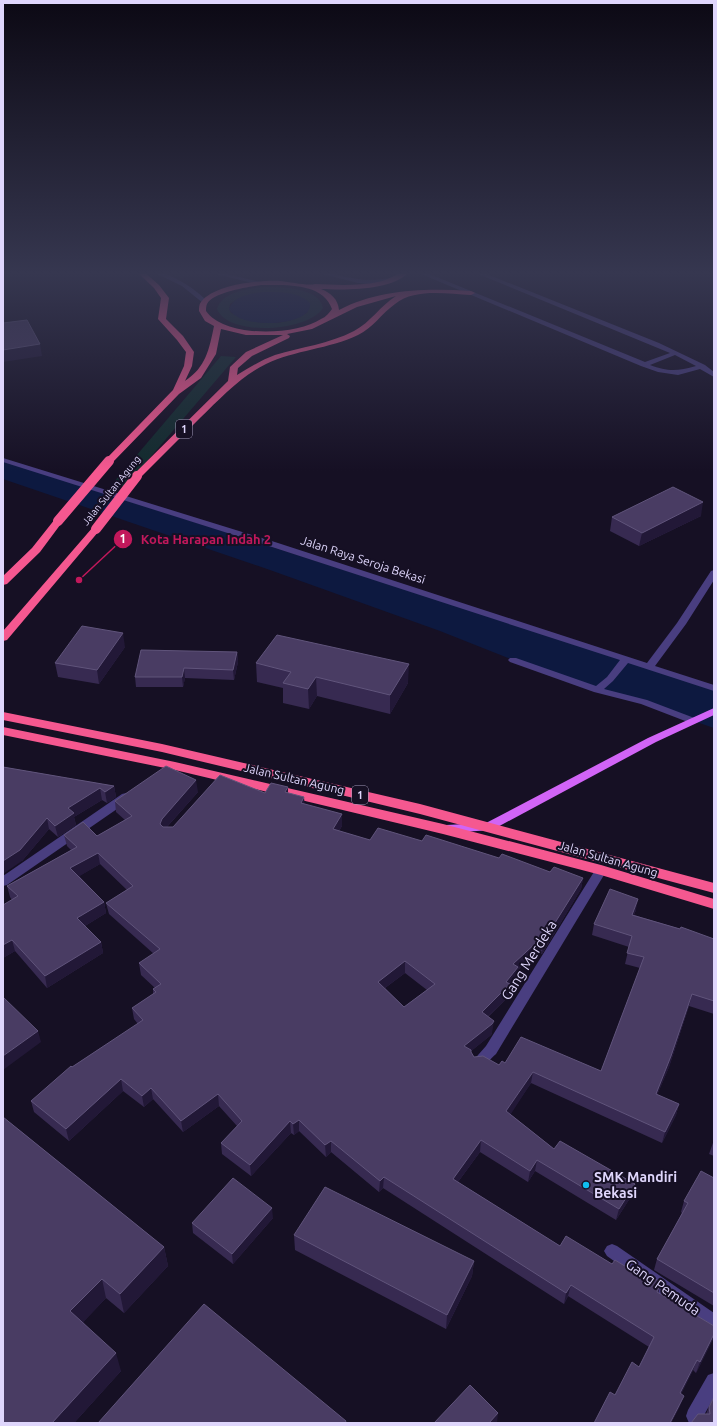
<svg xmlns="http://www.w3.org/2000/svg" width="717" height="1426" font-family="Ubuntu,sans-serif">
<style>
.green{fill:#132b2e;fill-rule:evenodd}
.water{fill:#0d1940}
.lines{fill:none;stroke-linecap:round;stroke-linejoin:round}
.minor{fill:#493e80;fill-rule:evenodd}
.major{fill:#d164f6;fill-rule:evenodd}
.highway{fill:#f55890;fill-rule:evenodd}
.highway-bridge{stroke:#f55890;stroke-width:10}
.wall{fill:#372a51;fill-rule:evenodd}
.shaded-wall{fill:#221837}
.building{fill:#493c63;stroke:#60547b;fill-rule:evenodd}
.poi-dot{fill:#0fbdef;stroke:#161024;stroke-width:1.5}
.labels{text-anchor:middle;stroke-width:4;stroke-linejoin:round;paint-order:stroke}
.far-street-label{font-size:10px;fill:#dfd6fc;stroke:#161024}
.shield{fill:#161024;stroke:#a39bbb;stroke-width:1}
.shield-label{font-size:11px;font-weight:bold;fill:#dfd6fc}
.street-label{font-size:12px;fill:#dfd6fc;stroke:#161024}
.near-street-label{font-size:14px;fill:#dfd6fc;stroke:#161024}
.near-poi-label{font-size:14px;font-weight:bold;fill:#dfd6fc;stroke:#161024;text-anchor:start}
.leader{fill:none;stroke:#c2185b;stroke-width:1.5}
.callout-dot{fill:#c2185b;stroke:#161024;stroke-width:1.5}
.mark-label{font-size:12px;text-anchor:middle;font-weight:bold;fill:#fff}
.callout-label{font-size:13px;text-anchor:middle;font-weight:bold;fill:#c2185b;stroke:#161024;stroke-width:4;stroke-linejoin:round;paint-order:stroke}
</style>
<rect width="100%" height="100%" fill="#161024"/>
<path class="green" d="M163 271H198L201 272 181 278Z
M264 287C281 287 319 287 323 308 308 332 228 337 217 309 223 291 248 289 264 287ZM236 300 308 312C294 322 274 325 257 322 249 321 239 316 231 313L229 309 230 304Z
M221 356 236 357 125 487 113 483Z"/>
<path class="water" d="M265 292C281 292 299 292 310 303 314 327 239 330 229 309 234 295 253 293 265 292Z
M3 461 714 688V728L513 660 440 631 270 570 3 479Z"/>
<g class="lines">
<path class="minor" d="M151 271C169 271 196 289 208 302L203 303 182 286Z
M203 271H214L264 283 261 285Z
M311 271C327 271 342 277 358 279 370 281 381 279 393 278L396 280 393 282 368 284 358 283Z
M414 271H422L645 362 670 353 471 271H479L659 343 705 365 714 372V377L700 369 678 375 658 372 641 366ZM675 355 696 366C678 371 668 372 650 365Z
M3 458 278 543 647 663 677 623 711 571 714 570V580L686 624 655 666 714 685V691L628 663 613 681 604 689 647 700 697 719 698 721 693 724 641 704 594 692 510 662 508 660 510 658H516L596 686 607 677 620 660 272 547 3 462Z
M126 793 130 794 131 797 130 800 7 885 3 886V876L122 794Z
M601 866 605 867 607 870 496 1054C489 1060 483 1070 473 1067L471 1063 486 1046 597 867Z
M612 1244 617 1246 714 1313V1330L708 1328 607 1256 604 1251 607 1246Z
M714 1373V1397L703 1417 705 1423H689L686 1416 688 1410 708 1375Z"/>
<path class="major" d="M714 708V715L656 742 492 830 446 833 442 832 440 829 442 826 446 825 486 823 648 738Z"/>
<path class="highway" d="M136 271H143L159 285 169 298 166 319 183 336 194 352 192 366 185 381C206 367 209 350 214 326L205 321 199 311C199 308 199 304 201 302 215 284 260 280 281 281 290 282 308 286 315 284 336 285 358 286 378 282 390 280 399 271 410 271 393 291 346 290 321 289 331 293 338 299 339 310 379 289 426 288 471 291L475 293 471 295C447 294 415 288 395 304 381 314 373 328 358 335 329 349 295 350 266 364 240 377 221 398 200 418 180 438 160 458 140 478L137 479 132 476 134 474 228 381 230 367 246 352 283 335H246L221 329 216 354 201 378 179 394 112 463H106L104 461 106 459 173 390 184 366 186 352 177 340 158 319 161 298 154 288ZM261 285C284 285 323 282 332 309 329 313 326 317 321 319 295 336 225 338 206 311 206 309 206 306 207 304 213 292 249 287 261 285ZM396 296C380 306 371 322 354 331 329 344 301 347 275 355 261 360 249 368 237 375L238 368 252 356 289 338 290 336 287 334 312 329 357 307Z
M58 518 63 521 40 552 7 584 3 585V576L32 548 55 519Z
M96 526 101 529 99 531 7 640 3 641V631L93 527Z
M3 712 162 744 420 804 714 883V893L420 814 162 752 3 720Z
M3 727 175 762 443 824 601 865 714 899V909L601 875 443 834 175 770 3 735Z"/>
<path class="highway-bridge" d="M58 521 109 461
M96 529 137 476"/>
</g>
<path class="wall" d="M701 516 639 546 610 531 612 517Z
M125 647 99 684 58 677 55 663Z
M237 652 238 662 234 680 185 678 183 687H136L135 677Z
M256 663 408 683 390 714 317 696 309 709 283 703V688L257 682Z
M3 767 114 786 116 797 107 803 102 800 74 817 76 825 58 837 49 829 22 861Z
M288 787V793L304 804 342 826 339 831 370 840 422 841 499 858 550 872 583 878 581 889 542 954 537 951 518 970 517 979 510 987 509 996 488 1017 492 1033 491 1035 471 1051V1053L474 1057 499 1065 505 1063 601 1071 640 968 625 964 629 947 592 935 594 924 636 910 634 915 714 939V1014L689 1006 669 1067 657 1095 679 1104 676 1115 662 1143 531 1083 510 1114 554 1149 632 1195 616 1220 535 1171 528 1182 480 1152 458 1182 560 1246 658 1293 714 1326V1336L713 1339 696 1373 693 1370 681 1394 680 1406 671 1423H594L615 1395 639 1367 649 1347 568 1296 564 1304 383 1188 379 1192 331 1152 326 1157 299 1131 294 1135 291 1133 251 1176 222 1154 221 1143 237 1126 219 1106 183 1132 153 1099 144 1107 123 1091 69 1141 34 1112 31 1101 72 1067 138 1024 134 1019 132 1008 153 994V989L155 988 141 975 139 963 154 954 109 914 106 903 127 890 100 864 79 876 104 902 106 913 85 926 101 942 103 953 47 988 15 951 3 958V905L12 900 10 897 7 886 71 850 67 846 64 835 97 836 125 820 116 812 115 801 198 792 167 827H173L265 793ZM405 973 427 990 404 1007 385 988Z
M3 1117 164 1247 168 1266 124 1313 106 1298 83 1322 121 1371 74 1423H3Z
M714 1140V1156L709 1154Z
M714 1178V1306L654 1270 657 1259 682 1213 681 1212 684 1201Z
M273 1218 233 1264 193 1233 192 1223Z
M294 1235 474 1261 472 1276 446 1329 295 1250Z
M709 1407 714 1423 706 1414Z"/>
<path class="shaded-wall" d="M40 344 42 356 3 362V350Z
M703 502 701 516 639 546 642 533Z
M123 633 125 647 99 684 97 670Z
M237 652 238 662 234 680 233 670Z
M409 664 408 683 390 714V695Z
M184 668 185 678 183 687 182 677Z
M316 677 317 696 309 709 308 689Z
M196 780 198 792 164 830 160 824 162 819Z
M114 786 116 797 107 803 105 792Z
M288 787V799L285 792Z
M100 788 102 800 74 817 76 825 58 837 55 826 68 808Z
M304 797 305 809 301 803Z
M342 814V826L333 840V829Z
M47 818 49 829 22 861 3 874V861Z
M98 853 100 864 73 880 70 868Z
M583 878 581 889 542 954 543 942Z
M638 899 636 910 629 926 632 915Z
M104 902 106 913 80 929 77 918Z
M12 940 15 951 3 958V945Z
M539 940 537 951 518 970 517 979 510 987 509 996 481 1023 482 1012 513 964Z
M101 942 103 953 47 988 45 976Z
M405 961V973L378 993V982Z
M692 994 689 1006 669 1067 653 1105 656 1094Z
M494 1021 492 1033 491 1035 471 1051 470 1061 464 1046Z
M38 1031 41 1042 3 1070V1056Z
M533 1072 531 1083 505 1123 506 1111Z
M121 1079 123 1091 69 1141 66 1129Z
M151 1088 153 1099 144 1107 142 1096Z
M218 1094 219 1106 183 1132 181 1121Z
M679 1104 676 1115 662 1143 665 1132Z
M299 1120V1131L294 1135 293 1124Z
M290 1121 291 1133 251 1176 250 1165Z
M481 1140 480 1152 452 1190 453 1179Z
M331 1141V1152L326 1157 325 1145Z
M537 1160 535 1171 528 1182 530 1171Z
M384 1177 383 1188 379 1192 380 1181Z
M635 1184 632 1195 616 1220 619 1209Z
M272 1208 273 1218 233 1264 232 1254Z
M164 1247 168 1266 124 1313 120 1294Z
M474 1261 472 1276 446 1329 447 1315Z
M102 1279 106 1298 76 1330 70 1311Z
M661 1283 658 1294 657 1292Z
M571 1285 568 1296 564 1304 566 1293Z
M714 1334 713 1339 696 1373 700 1362Z
M116 1353 121 1371 74 1423H52Z
M697 1360 693 1370 676 1404 680 1393Z
M684 1396 680 1406 671 1423H670Z
M498 1413 497 1423H489Z"/>
<path class="building" d="M27 320 40 344 3 350V323Z
M673 487 703 502 642 533 612 517Z
M82 626 123 633 97 670 55 663Z
M277 635 409 664 390 695 316 677 308 689 283 683 291 672 256 663Z
M141 650 237 652 233 670 184 668 182 677H135Z
M166 766 196 780 162 819 160 824 163 827H173L220 775 265 793 271 783 288 787 285 792 304 797 301 803 342 814 333 829 370 840 378 828 422 841 426 835 499 858 502 854 550 872 554 867 583 878 543 942 539 940 513 964 518 967 506 982 510 984 482 1012 494 1021 492 1024 464 1046 471 1050V1052L474 1057 483 1056 499 1065 502 1061 505 1063 521 1037 601 1071 644 957 627 953 632 936 594 924 610 889 638 899 632 915 680 929 681 927 714 939V1001L692 994 671 1056 656 1094 679 1104 665 1132 533 1072 506 1111 554 1149 560 1141 635 1184 619 1209 537 1160 530 1171 481 1140 453 1179 560 1246 566 1236 612 1264 615 1260 646 1279 649 1274 661 1283 657 1292 714 1326V1334L700 1362 697 1360 680 1393 684 1396 670 1423H594L610 1392 615 1395 632 1362 639 1367 654 1337 571 1285 566 1293 384 1177 380 1181 331 1141 325 1145 299 1120 293 1124 290 1121 250 1165 221 1143 242 1121 218 1094 181 1121 151 1088 142 1096 121 1079 66 1129 31 1101 71 1066 72 1067 143 1020 132 1008 156 992 153 989 161 984 139 963 160 949 106 903 133 886 98 853 70 868 104 902 77 918 101 942 45 976 12 940 3 945V905L18 896 7 886 77 847 64 835 83 822 97 836 132 816 115 801ZM405 961 435 984 404 1007 378 982Z
M3 767 114 786 105 792 100 788 68 808 74 813 55 826 47 818 20 850 3 861Z
M3 997 38 1031 3 1056Z
M3 1117 164 1247 120 1294 102 1279 70 1311 116 1353 52 1423H3Z
M701 1171 714 1178V1293L657 1259 688 1203 684 1201Z
M233 1178 272 1208 232 1254 192 1223Z
M325 1187 474 1261 447 1315 294 1235Z
M204 1304 346 1421 345 1423H98Z
M470 1385 498 1413 489 1423H434Z
M714 1397V1423H691L698 1414H710L709 1407Z"/>
<linearGradient id="sky" x2="0" y2="1"><stop stop-color="#0c0914"/><stop offset="0.58" stop-color="#363750"/><stop offset="1" stop-color="#363750" stop-opacity="0"/></linearGradient>
<rect width="717" height="471" fill="url(#sky)"/>
<circle class="poi-dot" cx="586" cy="1185" r="4"/>
<g class="labels">
<g class="far-street-label">
<text transform="translate(111 490) rotate(-51)" y="4">Jalan Sultan Agung</text>
</g>
<g class="shield">
<rect x="176" y="420" width="16" height="18" rx="3"/>
<rect x="352" y="786" width="16" height="18" rx="3"/>
</g>
<g class="shield-label">
<text x="184" y="433">1</text>
<text x="360" y="799">1</text>
</g>
<g class="street-label">
<text transform="translate(363 560) rotate(18)" y="4">Jalan Raya Seroja Bekasi</text>
<text transform="translate(294 779) rotate(13)" y="4">Jalan Sultan Agung</text>
<text transform="translate(608 859) rotate(16)" y="4">Jalan Sultan Agung</text>
</g>
<g class="near-street-label">
<text transform="translate(529 960) rotate(-58)" y="5">Gang Merdeka</text>
<text transform="translate(663 1287) rotate(35)" y="5">Gang Pemuda</text>
</g>
<g class="near-poi-label">
<text x="594" y="1182">SMK Mandiri<tspan x="594" dy="16">Bekasi</tspan></text>
</g>
</g>
<path class="leader" d="M79 580L123 539"/>
<g class="callout-dot">
<circle cx="79" cy="580" r="4"/>
<circle cx="123" cy="539" r="10"/>
</g>
<g class="mark-label">
<text x="123" y="543">1</text>
</g>
<g class="callout-label">
<text x="206" y="544">Kota Harapan Indah 2</text>
</g>
<rect width="717" height="1426" fill="none" stroke="#dfd6fc" stroke-width="8"/>
</svg>
